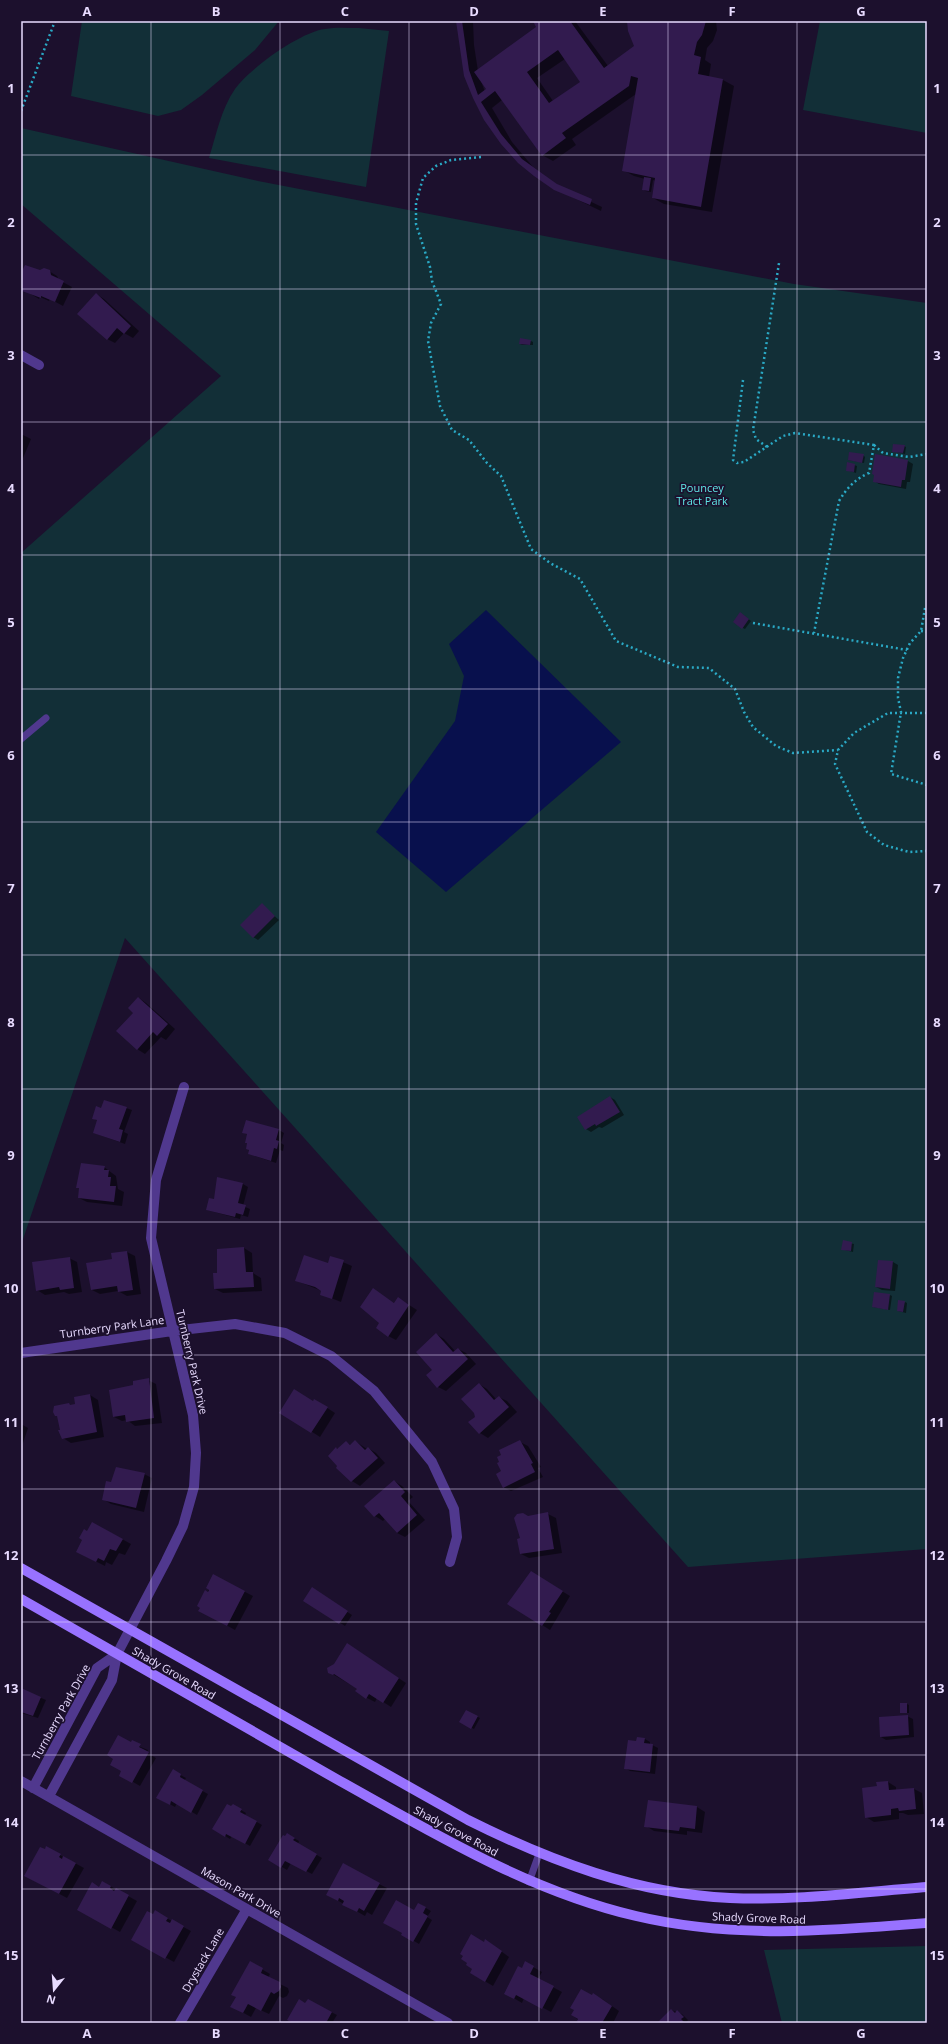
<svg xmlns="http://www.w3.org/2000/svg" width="948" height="2044" font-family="'Open Sans',sans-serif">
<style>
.green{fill:#122f37}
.water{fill:#08104d}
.shadow{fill:#0007;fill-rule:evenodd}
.building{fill:#321b4f;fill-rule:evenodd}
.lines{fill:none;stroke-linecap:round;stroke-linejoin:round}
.path{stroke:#2aa9c5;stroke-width:2.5;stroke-dasharray:2 3;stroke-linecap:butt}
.service{stroke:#50388e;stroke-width:7}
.minor{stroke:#50388e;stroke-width:10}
.secondary{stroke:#9872ff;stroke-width:10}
.grid{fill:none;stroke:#e8dbff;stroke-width:1;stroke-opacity:0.55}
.labels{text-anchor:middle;stroke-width:3.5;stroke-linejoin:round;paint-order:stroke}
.park-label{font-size:11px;fill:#5fe7e6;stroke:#1c102d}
.street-label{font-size:11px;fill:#e8dbff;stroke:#1c102d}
.neatline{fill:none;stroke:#e8dbff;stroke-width:1.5}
.grid-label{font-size:13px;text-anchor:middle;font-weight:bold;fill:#e8dbff}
</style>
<rect width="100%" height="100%" fill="#1c102d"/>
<path class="green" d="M82 21H279L255 50 202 95 181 110 158 116 71 96Z
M820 21H927V133L803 110Z
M359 28 389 31 366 187 209 158C216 136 221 109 235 89 249 69 300 32 325 29 336 27 348 28 359 28Z
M21 128 258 181 794 284 927 303V1549L688 1567 125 938 21 1245V553L221 376 21 204Z
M927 1946V2023H782L764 1950Z"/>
<path class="water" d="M486 610 621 742 446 892 376 832 455 721 464 676 449 644Z"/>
<path class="shadow" d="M457 21H473L474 45 478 71 538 27 535 21H575L608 66 636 46 629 21H716L717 30 713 41 707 48 705 60 711 64 709 77 723 80 734 86 712 212 664 204 653 198 656 181 653 180 651 192 645 191 643 189 645 179 634 176 623 170 636 94 572 139 576 145 553 161 542 155 502 100 492 108 512 142 533 167 562 188 602 207 601 211 555 189 502 144 465 75ZM565 59 581 82 553 101 537 78ZM481 81 488 90 485 92Z
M26 266 40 271H49L57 276 59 280 72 287 63 306 50 299 49 301 40 297 39 299 21 288V276Z
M96 294 104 299 139 331 133 338 124 333 115 343 107 339Z
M521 339 531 341 533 342V345H522L520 344Z
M21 434 31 439 21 463Z
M904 446 906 447 905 454 893 451Z
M863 455 865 457 864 463 849 460Z
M908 461 913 464 910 482H907L906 489 879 484 874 481Z
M848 463 857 466 856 473 847 470Z
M742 614 751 621 745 629 743 628Z
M262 905 279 920 258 940 253 937Z
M139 998 146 1003 175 1029 166 1040 161 1037 145 1054 137 1049 134 1013Z
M610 1097 615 1100 624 1115 602 1128 599 1127 591 1132 586 1129Z
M126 1108 132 1110 124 1132 128 1134 125 1144 94 1133 98 1121 93 1118 102 1109Z
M279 1130 284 1133 281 1143 284 1145 283 1151 280 1150 276 1163 249 1154 248 1135 243 1132Z
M104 1167 116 1176 118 1189 124 1192 122 1206 87 1202 79 1198 80 1188Z
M218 1179 243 1184 248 1187 243 1206 250 1209 248 1217 241 1215 240 1219 207 1210 215 1201Z
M844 1242 854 1244 853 1252 845 1250Z
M244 1248 252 1253 253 1273 261 1278 262 1291 223 1293 215 1289 218 1274Z
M127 1252 135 1256 141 1294 127 1296 118 1291 100 1294 92 1290 113 1260Z
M331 1257 352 1266 341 1302 321 1294 322 1291 297 1281 329 1264Z
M69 1258 77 1262 82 1292 69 1294 64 1292 45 1295 37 1290Z
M879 1261 893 1262 898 1265 895 1291 882 1290 876 1287Z
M374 1290 394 1303H406L417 1310 396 1340 388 1336 380 1323Z
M890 1295 892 1296 890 1310 873 1307Z
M905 1302 907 1303 906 1313 898 1311Z
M436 1334 444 1339 455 1351 458 1349 466 1353 476 1364 446 1391 438 1387 433 1370Z
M148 1380 156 1384 162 1423 135 1426 127 1420 122 1421 114 1417 134 1386Z
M479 1384 487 1389 496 1399 499 1397 507 1401 517 1412 488 1438 480 1433 470 1422 476 1417Z
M90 1395 98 1400 104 1437 71 1443 63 1438 58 1417 56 1415 77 1405 75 1398Z
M315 1400 335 1413 320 1437 281 1412Z
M21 1424 28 1428 21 1449Z
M355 1441 367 1449 368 1448 376 1453 385 1463 360 1486 352 1481 336 1448 338 1449 346 1442 351 1445Z
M520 1442 528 1446 541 1467 538 1468 543 1477 511 1491 503 1487V1472Z
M144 1474 152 1478 144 1512 111 1504 103 1499 112 1483Z
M394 1481 402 1486 413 1497 408 1501 425 1520 405 1537 397 1533 385 1519 383 1521 375 1516Z
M548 1514 556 1518 562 1553 529 1558 521 1554 522 1539 528 1517Z
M93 1523 131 1544 125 1555 119 1553 112 1565 106 1562 105 1566 85 1556 88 1532Z
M214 1576 253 1596 235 1630 208 1615 201 1608Z
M539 1577 570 1596 550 1630 542 1625Z
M317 1592 352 1615 345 1626 305 1600Z
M355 1649 406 1683 391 1707 377 1698 375 1702 367 1698 358 1689 329 1672Z
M21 1689 46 1700 38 1718 21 1713Z
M907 1704 909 1705V1713H903L901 1712Z
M466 1711 480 1718 474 1729 460 1722Z
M907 1716 913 1719 914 1737 886 1740 881 1737Z
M645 1739 650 1742V1744L658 1748 655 1774 630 1771 625 1768 637 1742Z
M131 1743 148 1750 147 1753 156 1758 140 1786 121 1775Z
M173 1771 186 1778 184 1781 208 1794 197 1815 177 1803 175 1807 158 1798Z
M888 1782 896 1787V1790L914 1789 922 1793 924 1814 908 1815 903 1813H899V1819L874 1822 866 1817 878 1787Z
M649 1801 697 1807 705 1812 702 1833 687 1831V1835L654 1831 646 1826Z
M241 1810 246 1813 245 1815 262 1825 250 1846 232 1836 230 1839 214 1829Z
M287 1834 299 1841 298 1844 322 1858 312 1874 291 1863 287 1870 270 1860Z
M60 1855 84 1868 67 1898 33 1880Z
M103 1882 137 1901 120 1932 78 1909 100 1888Z
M379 1884 387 1888 372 1915 367 1912 365 1916 328 1895Z
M419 1904 431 1911 427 1917 432 1920 419 1944 402 1934Z
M155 1912 191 1931 174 1962 132 1939Z
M486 1940 509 1957 493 1986 471 1973Z
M250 1962 270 1974 268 1978 288 1988 289 1992 287 1996 283 1998 279 1996 269 2014 256 2008 251 2017 240 2011 237 1997Z
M526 1963 542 1972 538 1979 562 1992 551 2012 524 1998 522 2003 505 1993Z
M592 1997 602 1999 619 2011 613 2023H582L572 2015 575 2010Z
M308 2000 337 2015 332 2023H295Z
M671 2010 682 2014 688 2020 686 2023H659Z"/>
<path class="building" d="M456 21H462L469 70 478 95 486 89 474 72 536 27 533 21H570L604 68 634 46 628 31 627 21H706L702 35 697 42 694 55 701 57 698 74 723 79 701 207 652 198 655 178 622 171 638 78 631 76 629 86 562 133 566 138 542 156 495 91 481 102 501 134 522 159 557 184 592 199 590 205 554 190 534 176 518 163 501 144 484 120 473 98 464 76ZM558 50 580 82 549 103 527 72Z
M644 177 651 178 649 191 642 190Z
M25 265 40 270 44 268 50 270 51 275 64 281 55 302 41 296V298L22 291 21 273Z
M96 293 131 326 124 334 117 328 107 340 77 314Z
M520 338 531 340 530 345 519 344Z
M893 444 905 445 903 453 892 452Z
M849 452 864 454 862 463 848 460Z
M875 454 908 460 905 480H902L901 487 873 482 874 475 872 474Z
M847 462 855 464 854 472 846 471Z
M740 612 749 619 742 629 733 622Z
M262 903 275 916 253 938 240 925Z
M138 997 168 1024 157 1036 153 1032 137 1050 116 1031 133 1013 128 1008Z
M610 1096 620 1112 596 1126 595 1124 585 1130 577 1117Z
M104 1100 127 1107 119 1129 123 1130 120 1142 93 1133 97 1120 92 1119 96 1106 101 1108Z
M246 1120 279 1129 276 1140 279 1141 277 1149 274 1148 271 1161 248 1154 249 1150 246 1149 247 1143H245L247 1134 242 1133Z
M81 1163 105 1166 104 1170H109L108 1177H111L110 1186H116L114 1202 78 1198 79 1188H76Z
M217 1177 243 1183 238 1203 246 1205 243 1215 236 1213 235 1217 206 1210 209 1198 214 1199Z
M843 1240 852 1242 851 1251 841 1250Z
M244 1247 246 1272H253L254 1287 214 1289 213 1273H217V1249Z
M127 1251 133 1290 118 1292 117 1286 91 1290 86 1263 112 1259 111 1253Z
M304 1255 328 1263 330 1256 344 1260 332 1299 320 1295 321 1291 315 1287 295 1281Z
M70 1257 74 1288 60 1290 59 1287 36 1291 32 1262Z
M878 1260 893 1261 890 1289 875 1287Z
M373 1288 394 1303 398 1297 409 1305 388 1337 376 1328 379 1323 360 1307Z
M874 1292 890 1294 888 1310 872 1307Z
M898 1300 905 1301 903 1312 897 1311Z
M436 1333 453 1352 458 1348 468 1359 437 1388 426 1375 432 1370 416 1352Z
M149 1378 154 1418 126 1422 125 1415 113 1417 109 1390 133 1385V1381Z
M479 1383 494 1400 499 1396 509 1407 479 1434 468 1422 475 1417 474 1413 461 1399Z
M294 1389 313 1401 314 1399 328 1407 311 1433 279 1413Z
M90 1394 97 1432 62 1439 58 1430H60L57 1416H55L53 1412 54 1406 69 1403 70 1405 75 1404 74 1397Z
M355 1440 365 1450 368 1447 378 1458 351 1482 336 1468 337 1466 328 1456 336 1447 337 1449 346 1441 350 1445Z
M520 1440 533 1463 531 1464 535 1472 503 1488 496 1474 501 1471 497 1463 499 1462 497 1457 501 1455 499 1450Z
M116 1467 145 1473 136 1508 102 1500 106 1481 111 1482Z
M394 1480 405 1492 401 1496 417 1515 397 1533 379 1513 374 1517 364 1506Z
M548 1512 554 1549 520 1554 517 1539 520 1538 514 1518 517 1514 523 1513 528 1516Z
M92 1522 123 1539 116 1551 110 1549 104 1561 98 1558 96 1562 76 1552 82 1540 79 1538 84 1529 87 1531Z
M531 1571 563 1591 549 1612 551 1613 542 1626 507 1604Z
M213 1574 245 1591 227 1626 198 1611 200 1608 197 1606 205 1590 208 1592 209 1590 206 1588Z
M312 1587 348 1611 339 1624 303 1601Z
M347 1643 399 1678 383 1703 369 1694 366 1699 355 1691 357 1689 334 1674 333 1675 328 1673 327 1668 334 1664Z
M21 1688 41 1697 33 1716 21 1712Z
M900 1703H907V1713H900Z
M466 1710 478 1716 471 1729 459 1722Z
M908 1715 909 1735 880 1737 879 1717Z
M118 1735 131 1742 132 1740 141 1744 139 1747 149 1752 132 1783 119 1776 121 1771 110 1765 113 1759 107 1755Z
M637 1737 645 1738 644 1743 653 1744 650 1772 624 1769 628 1740 636 1741Z
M173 1769 181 1774 180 1777 203 1790 191 1813 171 1801 170 1805 156 1798Z
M888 1781 889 1790 914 1788 916 1809 899 1811 898 1808 891 1809V1815L865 1818 862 1788 877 1786 876 1782Z
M648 1800 697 1806 695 1829 680 1827 679 1831 644 1827Z
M227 1804 231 1806 233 1804 242 1809 240 1812 257 1821 245 1844 226 1834 225 1837 212 1829Z
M287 1833 295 1838 293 1840 317 1854 306 1872 285 1861 281 1868 268 1860 283 1835 285 1836Z
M46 1846 61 1854 59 1857 62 1859 63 1856 76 1863 59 1894 24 1876 40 1847 45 1849Z
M343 1863 380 1883 364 1911 359 1908 357 1912 342 1905 344 1901 339 1898 338 1901 326 1895Z
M102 1881 111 1886 110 1888 114 1891 116 1888 129 1895 111 1929 77 1910 92 1882 99 1887Z
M396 1900 414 1910 418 1903 426 1907 423 1913 428 1916 413 1942 401 1935 402 1933 383 1923Z
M155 1910 168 1918 166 1921 170 1923 172 1919 184 1926 165 1959 131 1940 147 1911 153 1914Z
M471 1934 484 1942 485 1939 502 1951 485 1982 470 1973 472 1969 466 1965 467 1963 461 1959 463 1956 460 1954Z
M250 1961 263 1968 261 1973 280 1982 281 1987 279 1991 274 1994 271 1992 261 2011 248 2004 243 2013 230 2007 236 1997 231 1995Z
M525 1961 534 1966 530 1974 554 1986 542 2009 516 1995 514 1999 504 1994 518 1966 522 1968Z
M581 1989 592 1995 593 1993 612 2006 602 2023H580L577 2021 578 2019 571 2015 574 2010 570 2008Z
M299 1999 305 2003 308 1999 332 2012 326 2023H293L287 2020Z
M671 2009 675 2013 677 2010 684 2017 681 2019 685 2023H657Z"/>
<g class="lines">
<path class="path" d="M21 111 55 21
M481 157 451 160 436 166 423 178 416 203V224L430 267 432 281 441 304 431 323 428 341 440 406 452 430 469 440 487 463 501 476 531 549 550 563 580 579 616 641 678 667 709 668 735 689 744 712 753 727 776 746 793 753 838 750
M743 380 733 460 737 463 744 462 783 436 795 433 874 445 869 473C855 479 847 488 839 501L814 633
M874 445 883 453 909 457 927 454
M767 447 756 439 753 430 779 263
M925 608 921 631 910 643 903 658 898 678V698L901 712 891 774 927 785
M753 623 907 650
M921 631 927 632
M927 713H888L854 733 838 750 835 764 867 832 884 845 909 852 927 851"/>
<path class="service" d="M21 739 46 718
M529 1882 539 1854"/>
<path class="minor" d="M21 355 39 365
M21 1353 172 1331 235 1324 285 1333 331 1356 374 1391 432 1462 454 1509 457 1537 450 1562
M117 1654 166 1561 183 1526 194 1487 196 1453 193 1415 151 1238 156 1180 184 1087
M21 1781 448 2023
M33 1788 97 1668 117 1654 112 1680 49 1796
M180 2023 247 1909"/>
<path class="secondary" d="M21 1568 468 1820C550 1861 637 1894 730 1898 796 1901 862 1892 927 1887
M21 1599C127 1660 233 1721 340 1781 435 1834 529 1891 636 1916 733 1939 829 1931 927 1923"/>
</g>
<path class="grid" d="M151 21V2023M280 21V2023M409 21V2023M539 21V2023M668 21V2023M797 21V2023M21 155H927M21 289H927M21 422H927M21 555H927M21 689H927M21 822H927M21 955H927M21 1089H927M21 1222H927M21 1355H927M21 1489H927M21 1622H927M21 1755H927M21 1889H927"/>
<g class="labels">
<g class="park-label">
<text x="702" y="492">Pouncey<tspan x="702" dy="13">Tract Park</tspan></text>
</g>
<g class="street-label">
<text transform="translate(112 1327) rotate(-8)" y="4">Turnberry Park Lane</text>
<text transform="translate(192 1362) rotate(77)" y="4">Turnberry Park Drive</text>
<text transform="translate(174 1673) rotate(30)" y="4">Shady Grove Road</text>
<text transform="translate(61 1712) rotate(-61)" y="4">Turnberry Park Drive</text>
<text transform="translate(456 1831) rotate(28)" y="4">Shady Grove Road</text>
<text transform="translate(241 1892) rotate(30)" y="4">Mason Park Drive</text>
<text transform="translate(759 1918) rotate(2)" y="4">Shady Grove Road</text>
<text transform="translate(203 1960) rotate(-60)" y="4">Drystack Lane</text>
</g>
</g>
<rect width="948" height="2044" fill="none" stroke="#1c102d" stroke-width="44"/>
<g transform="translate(54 1990) rotate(197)" stroke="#1c102d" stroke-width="3" paint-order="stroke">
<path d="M0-3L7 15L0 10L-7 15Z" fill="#e8dbff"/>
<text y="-6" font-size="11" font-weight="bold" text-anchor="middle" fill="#e8dbff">N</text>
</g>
<rect x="22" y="22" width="904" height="2000" class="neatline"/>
<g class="grid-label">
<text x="87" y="16">A</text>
<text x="216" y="16">B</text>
<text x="345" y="16">C</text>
<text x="474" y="16">D</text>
<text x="603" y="16">E</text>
<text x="732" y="16">F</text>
<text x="861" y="16">G</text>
<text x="11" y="93">1</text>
<text x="937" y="93">1</text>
<text x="11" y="227">2</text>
<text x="937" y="227">2</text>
<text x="11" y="360">3</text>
<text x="937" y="360">3</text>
<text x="11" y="493">4</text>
<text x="937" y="493">4</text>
<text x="11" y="627">5</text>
<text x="937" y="627">5</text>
<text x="11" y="760">6</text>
<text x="937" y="760">6</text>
<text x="11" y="893">7</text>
<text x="937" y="893">7</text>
<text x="11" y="1027">8</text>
<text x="937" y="1027">8</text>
<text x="11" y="1160">9</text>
<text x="937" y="1160">9</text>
<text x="11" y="1293">10</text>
<text x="937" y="1293">10</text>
<text x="11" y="1427">11</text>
<text x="937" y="1427">11</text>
<text x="11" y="1560">12</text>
<text x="937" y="1560">12</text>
<text x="11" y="1693">13</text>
<text x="937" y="1693">13</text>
<text x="11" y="1827">14</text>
<text x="937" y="1827">14</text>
<text x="11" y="1960">15</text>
<text x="937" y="1960">15</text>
<text x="87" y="2038">A</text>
<text x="216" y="2038">B</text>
<text x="345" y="2038">C</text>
<text x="474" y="2038">D</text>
<text x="603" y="2038">E</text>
<text x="732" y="2038">F</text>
<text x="861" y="2038">G</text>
</g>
</svg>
